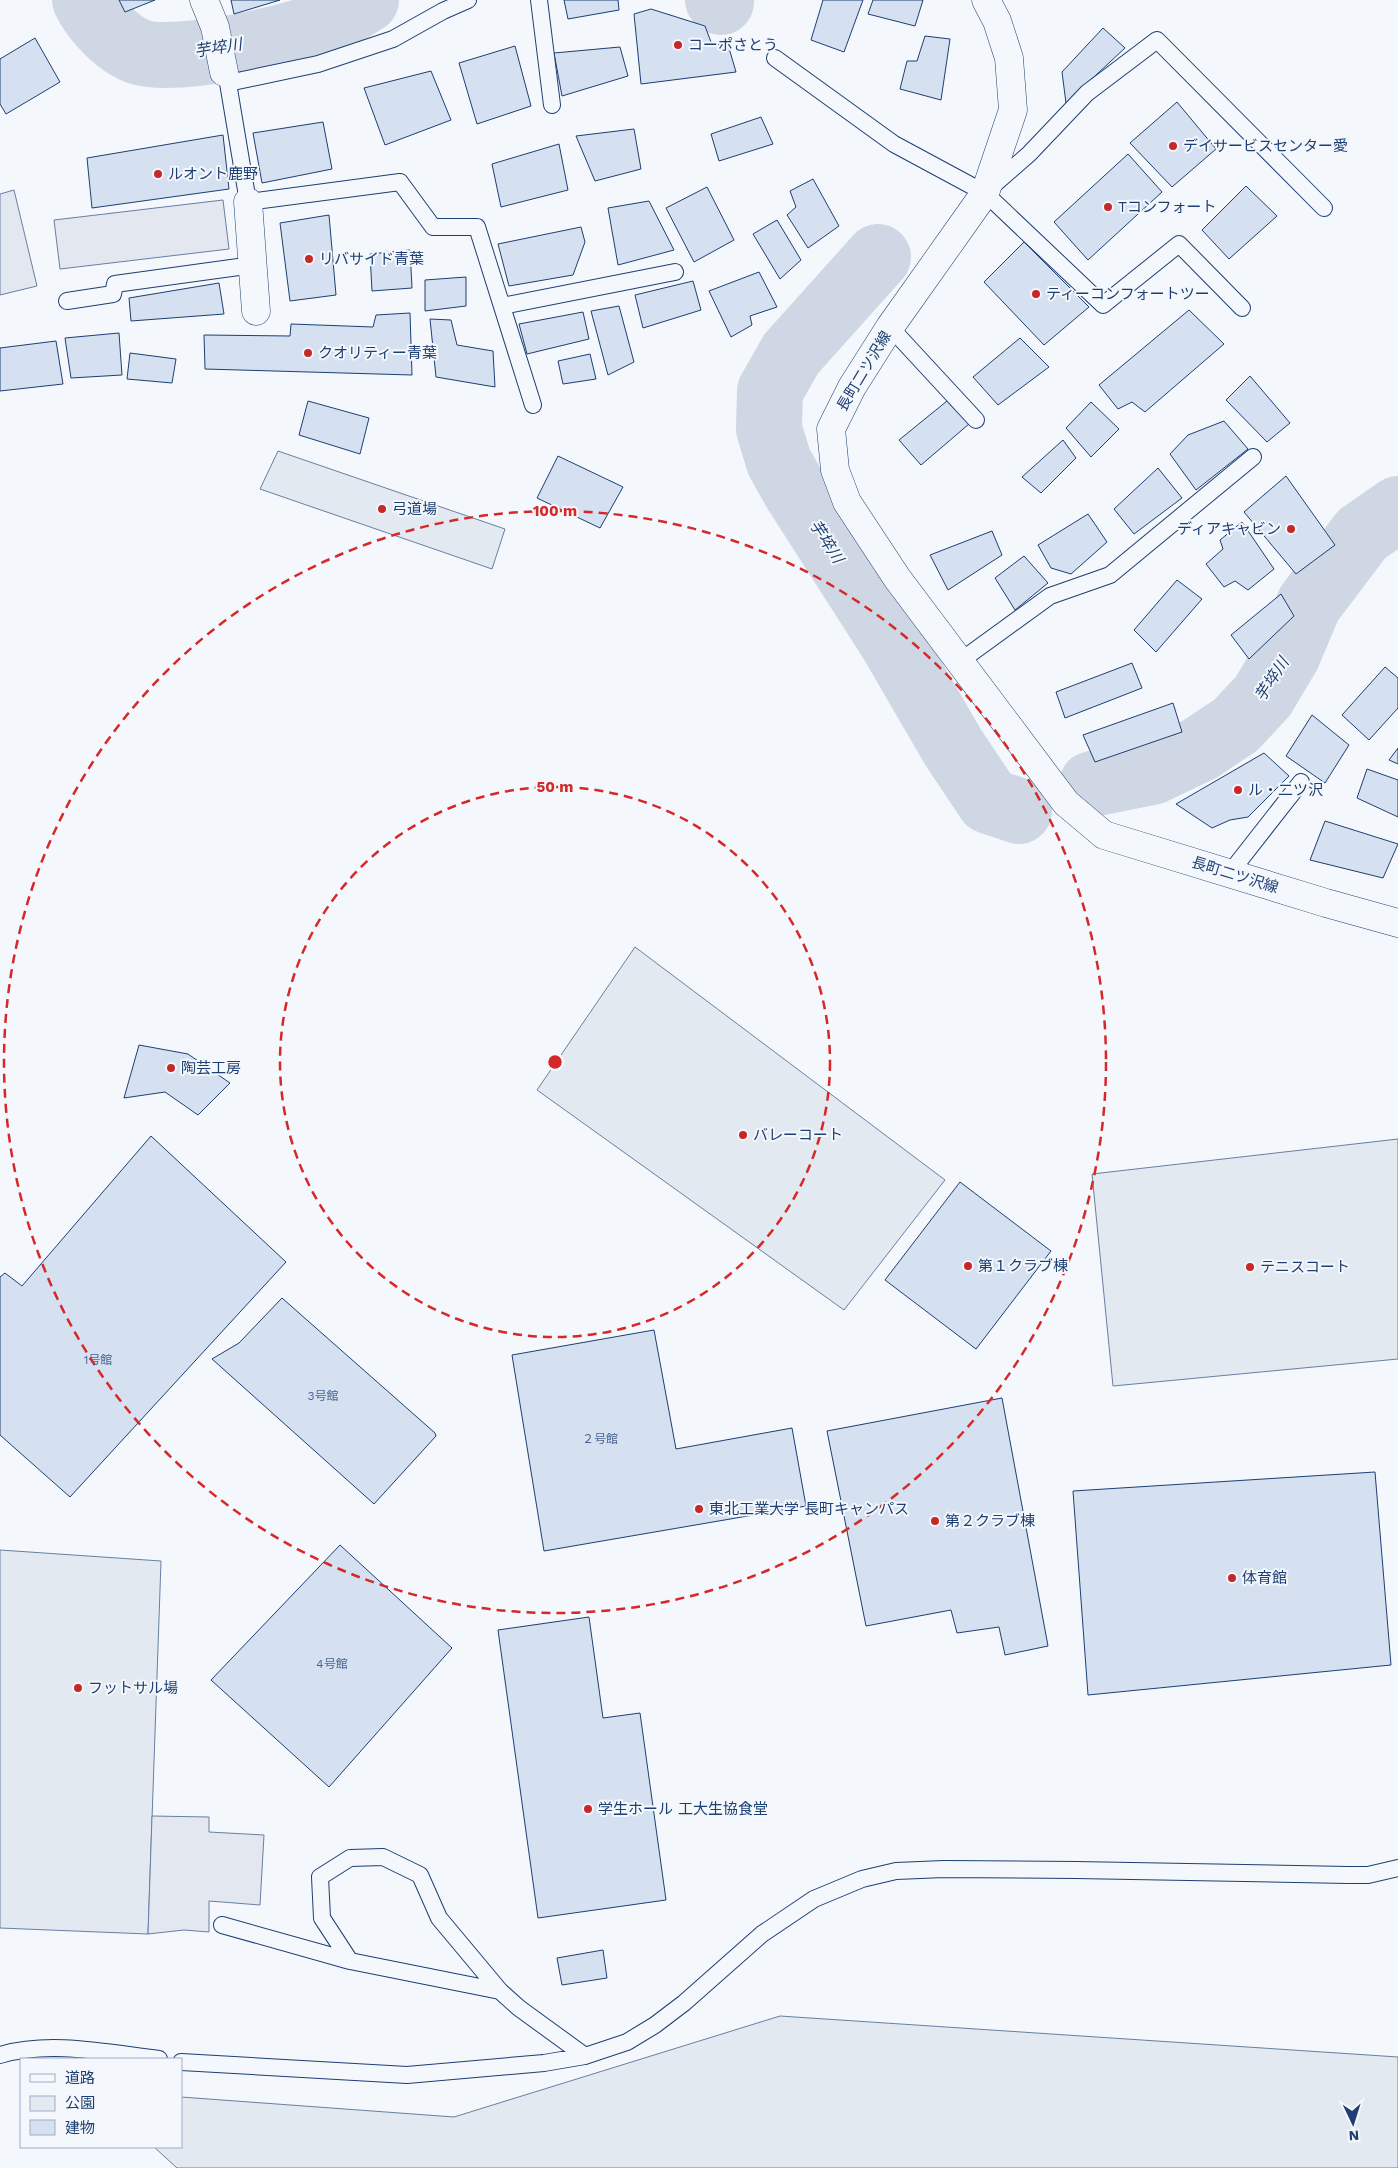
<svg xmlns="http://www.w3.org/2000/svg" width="1398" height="2168" font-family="'Work Sans','Noto Sans JP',sans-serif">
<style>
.green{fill:#e3e9f0;stroke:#687fa3}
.parking{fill:#e3e8f0;stroke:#687fa3}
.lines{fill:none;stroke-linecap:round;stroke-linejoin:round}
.river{stroke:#cfd7e4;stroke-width:66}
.building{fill:#d5e0f0;stroke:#1d3f73}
.lane-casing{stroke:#1d3f73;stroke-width:18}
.street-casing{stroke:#1d3f73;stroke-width:29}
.secondary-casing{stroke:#1d3f73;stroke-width:29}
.lane{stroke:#f4f7fb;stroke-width:16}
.street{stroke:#f4f7fb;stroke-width:28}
.secondary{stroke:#f4f7fb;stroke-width:28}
.ring{fill:none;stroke:#d62828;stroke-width:2.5;stroke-dasharray:9 6}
.poi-dot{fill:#c62828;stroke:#f4f7fb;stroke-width:2}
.labels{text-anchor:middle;stroke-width:4;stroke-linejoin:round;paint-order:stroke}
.number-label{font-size:12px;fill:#4b6792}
.poi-label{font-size:15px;fill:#1d3f73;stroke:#f4f7fb;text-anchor:start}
.street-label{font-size:15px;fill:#1d3f73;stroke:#f4f7fb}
.water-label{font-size:16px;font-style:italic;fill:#1d3f73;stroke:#f4f7fb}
.centre{fill:#d62828;stroke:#f4f7fb;stroke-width:2.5}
.ring-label{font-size:15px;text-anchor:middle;font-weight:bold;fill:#d62828;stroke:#f4f7fb;stroke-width:4;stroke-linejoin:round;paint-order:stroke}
</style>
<rect width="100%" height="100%" fill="#f4f7fb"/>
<path class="green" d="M278 451 505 529 492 569 260 489Z
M635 947 945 1180 844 1310 537 1090Z
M1398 1139V1359L1113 1386 1092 1174Z
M0 1550 161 1561 148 1934 0 1928Z
M780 2016 1398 2057V2168H177L154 2147H181V2097L454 2117Z"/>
<path class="parking" d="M14 190 37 286 0 295V194Z
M223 200 229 249 60 269 54 220Z
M152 1816 209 1817V1832L264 1835 260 1905 209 1901V1932L184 1930 148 1934Z"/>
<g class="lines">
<path class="river" d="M85 0C94 20 120 47 143 53 181 62 298 38 333 20 344 14 355 7 366 0
M718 0 721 2
M878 257 791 354 770 391 769 429 779 462 796 492 892 642 953 747 989 801 1019 811
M1092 784 1152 772 1200 749 1236 725 1263 696 1288 654 1309 604 1362 534 1398 509"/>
</g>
<path class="building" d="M119 0H155L125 12Z
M231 0H280L234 14Z
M564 0H618L619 10 568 19Z
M823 0H863L844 52 811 40Z
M873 0H923L915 26 868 14Z
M651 9 705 26 711 42 729 48 736 72 641 84 634 14Z
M1103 28 1125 48 1066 103 1062 72Z
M925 36 950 39 941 100 900 89 907 61H917Z
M35 38 60 82 6 114 0 104V59Z
M515 46 531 106 477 124 459 63Z
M620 47 628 76 562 96 554 53Z
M431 71 451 120 385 145 364 88Z
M1177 102 1216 149 1172 187 1130 143Z
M761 117 773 144 719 161 711 134Z
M323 122 332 169 262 183 253 133Z
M634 129 641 169 595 181 576 136Z
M223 135 229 189 92 208 87 158Z
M559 144 568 190 501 207 492 164Z
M1128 154 1162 192 1088 260 1054 222Z
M813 179 839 226 808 248 787 215 796 207 790 191Z
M1246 186 1277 216 1229 259 1202 230Z
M707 187 734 240 694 262 666 208Z
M649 201 674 250 618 265 608 208Z
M329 215 336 295 290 301 280 223Z
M777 220 801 260 780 279 753 234Z
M581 227 585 242 573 275 509 286 498 244Z
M1024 242 1089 307 1044 345 984 282Z
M410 250 412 288 372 291 370 254Z
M759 272 777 307 750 316 752 325 731 337 709 291Z
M466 277V306L425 311V280Z
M693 281 701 310 643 328 635 295Z
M219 283 224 314 131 321 129 298Z
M619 306 634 362 608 375 591 311Z
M1189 310 1224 344 1145 412 1132 402 1118 409 1099 385Z
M583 312 589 339 527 354 519 324Z
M410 313 412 375 205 369 204 335 290 336 291 324 373 327 376 315Z
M430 319 451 320 457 345 493 351 495 387 436 377Z
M119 333 122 375 71 378 65 338Z
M1020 338 1049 367 998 405 973 377Z
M56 341 63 384 0 391V348Z
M130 353 176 359 172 383 127 379Z
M590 354 596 379 563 384 558 361Z
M1250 376 1290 423 1267 442 1226 400Z
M308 401 369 418 360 454 299 435Z
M947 401 969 424 921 465 899 440Z
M1091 402 1119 429 1091 457 1066 428Z
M1224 421 1248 449 1196 490 1170 454 1188 435Z
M1063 440 1076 458 1041 493 1022 477Z
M558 456 623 487 600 528 537 498Z
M1158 468 1182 498 1134 534 1114 509Z
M1286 476 1335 545 1296 574 1244 512Z
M1088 514 1107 542 1071 574 1051 568 1038 545Z
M1242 522 1274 569 1248 590 1235 581 1224 587 1206 564 1223 549 1220 540Z
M992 531 1002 555 948 590 930 555Z
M1024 556 1048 583 1015 610 995 578Z
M1177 580 1202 599 1156 652 1134 630Z
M1281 594 1294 616 1249 659 1231 635Z
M1132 663 1142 688 1065 718 1056 692Z
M1385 667 1398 678V708L1369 740 1342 715Z
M1173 703 1182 732 1095 762 1083 735Z
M1312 715 1349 745 1325 783 1286 756Z
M1398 748V764L1389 760Z
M1264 753 1289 776 1248 817 1230 820 1212 828 1176 804Z
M1367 769 1398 780V817L1357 798Z
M1325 821 1398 844 1383 878 1310 860Z
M139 1045 188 1054 230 1083 198 1115 165 1092 124 1098Z
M151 1136 286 1262 70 1497 0 1435V1277L5 1273 22 1286Z
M960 1182 1051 1251 976 1349 885 1280Z
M282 1298 435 1433 436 1436 374 1504 212 1359 239 1343Z
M654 1330 676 1449 792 1428 806 1506 544 1551 512 1355Z
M1002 1398 1048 1646 1005 1655 999 1627 957 1633 951 1610 866 1626 827 1431Z
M1375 1472 1391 1665 1088 1695 1073 1491Z
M340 1545 452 1648 329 1787 211 1680Z
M589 1617 603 1718 640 1713 666 1900 538 1918 498 1630Z
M603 1950 607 1978 562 1985 557 1958Z"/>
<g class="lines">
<defs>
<path id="lane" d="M539 0 552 105
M775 58 894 144 985 193 1103 305 1179 244 1242 308
M224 72 228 83 248 202 400 182 433 227H477L533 405
M228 83 318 64 393 39 443 11 468 0
M990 188 1029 154 1087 93 1157 40 1324 208
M67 301 113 294 115 284 253 265
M502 306 675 272
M890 327 976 420
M959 662 1050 596 1110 575 1253 457
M1229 874 1301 782
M222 1925 350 1961 500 1991
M350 1961 322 1918 320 1877 350 1858 383 1857 420 1875 439 1918 500 1991 519 2008 585 2056
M0 2055C50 2040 108 2053 159 2059
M181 2062 407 2075 544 2063 585 2056 627 2042 655 2025 684 2003 762 1934 814 1899 862 1879 896 1871 944 1869 1076 1870 1348 1875H1368L1398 1868"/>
<path id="street" d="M204 0 215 27 224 72
M248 202 256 311"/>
<path id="secondary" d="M986 0 997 21 1009 58 1013 110 985 193 890 327 852 387 831 429 835 470 847 502 897 578 1066 803 1104 835 1326 903 1398 923"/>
</defs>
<use href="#lane" class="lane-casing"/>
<use href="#street" class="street-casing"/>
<use href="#secondary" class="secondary-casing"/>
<use href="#lane" class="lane"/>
<use href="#street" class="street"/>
<use href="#secondary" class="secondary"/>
</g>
<g class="ring">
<circle cx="555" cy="1062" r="275"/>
<circle cx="555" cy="1062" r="551"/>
</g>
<g class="poi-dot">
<circle cx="678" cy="45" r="5"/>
<circle cx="1173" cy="146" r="5"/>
<circle cx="158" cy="174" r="5"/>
<circle cx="1108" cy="207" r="5"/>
<circle cx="309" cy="259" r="5"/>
<circle cx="1036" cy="294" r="5"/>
<circle cx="308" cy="353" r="5"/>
<circle cx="382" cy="509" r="5"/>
<circle cx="1291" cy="529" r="5"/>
<circle cx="1238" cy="790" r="5"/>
<circle cx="171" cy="1068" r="5"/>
<circle cx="743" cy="1135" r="5"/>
<circle cx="968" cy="1266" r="5"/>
<circle cx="1250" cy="1267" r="5"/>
<circle cx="699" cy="1509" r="5"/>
<circle cx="935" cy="1521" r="5"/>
<circle cx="1232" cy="1578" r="5"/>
<circle cx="78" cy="1688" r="5"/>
<circle cx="588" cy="1809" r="5"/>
</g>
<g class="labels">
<g class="number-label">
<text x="98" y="1364">1号館</text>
<text x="323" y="1400">3号館</text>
<text x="600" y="1443">２号館</text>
<text x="332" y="1668">4号館</text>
</g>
<g class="poi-label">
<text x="688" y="50">コーポさとう</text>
<text x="1183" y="151">デイサービスセンター愛</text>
<text x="168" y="179">ルオント鹿野</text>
<text x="1118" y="212">Tコンフォート</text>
<text x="319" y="264">リバサイド青葉</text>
<text x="1046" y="299">ティーコンフォートツー</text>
<text x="318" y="358">クオリティー青葉</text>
<text x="392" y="514">弓道場</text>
<text x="1281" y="534" text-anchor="end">ディアキャビン</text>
<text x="1248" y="795">ル・二ツ沢</text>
<text x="181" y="1073">陶芸工房</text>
<text x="753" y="1140">バレーコート</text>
<text x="978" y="1271">第１クラブ棟</text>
<text x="1260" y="1272">テニスコート</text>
<text x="709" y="1514">東北工業大学 長町キャンパス</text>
<text x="945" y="1526">第２クラブ棟</text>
<text x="1242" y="1583">体育館</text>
<text x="88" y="1693">フットサル場</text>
<text x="598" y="1814">学生ホール 工大生協食堂</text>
</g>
<g class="street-label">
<text transform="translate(864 371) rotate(-59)" y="5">長町二ツ沢線</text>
<text transform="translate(1235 875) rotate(17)" y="5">長町二ツ沢線</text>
</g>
<g class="water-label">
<text transform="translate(218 47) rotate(-9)" y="6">芋埣川</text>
<text transform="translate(827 541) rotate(57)" y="6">芋埣川</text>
<text transform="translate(1271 679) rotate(-57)" y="6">芋埣川</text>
</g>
</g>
<circle cx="555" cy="1062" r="8" class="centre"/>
<g class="ring-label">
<text x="555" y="516">100 m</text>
<text x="555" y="792">50 m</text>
</g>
<rect x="20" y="2058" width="162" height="90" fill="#f4f7fb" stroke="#9eadc5"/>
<rect x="30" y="2074" width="25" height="8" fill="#f4f7fb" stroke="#9eadc5"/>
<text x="65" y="2083" font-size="15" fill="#1d3f73">道路</text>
<rect x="30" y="2096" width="25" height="15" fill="#e3e9f0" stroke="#9eadc5"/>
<text x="65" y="2108" font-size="15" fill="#1d3f73">公園</text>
<rect x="30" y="2120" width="25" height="15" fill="#d5e0f0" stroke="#9eadc5"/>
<text x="65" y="2133" font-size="15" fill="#1d3f73">建物</text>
<g transform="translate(1353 2123) rotate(176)" stroke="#f4f7fb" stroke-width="4" paint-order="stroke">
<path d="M0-4L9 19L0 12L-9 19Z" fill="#1d3f73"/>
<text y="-8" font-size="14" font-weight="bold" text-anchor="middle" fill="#1d3f73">N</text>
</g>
</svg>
